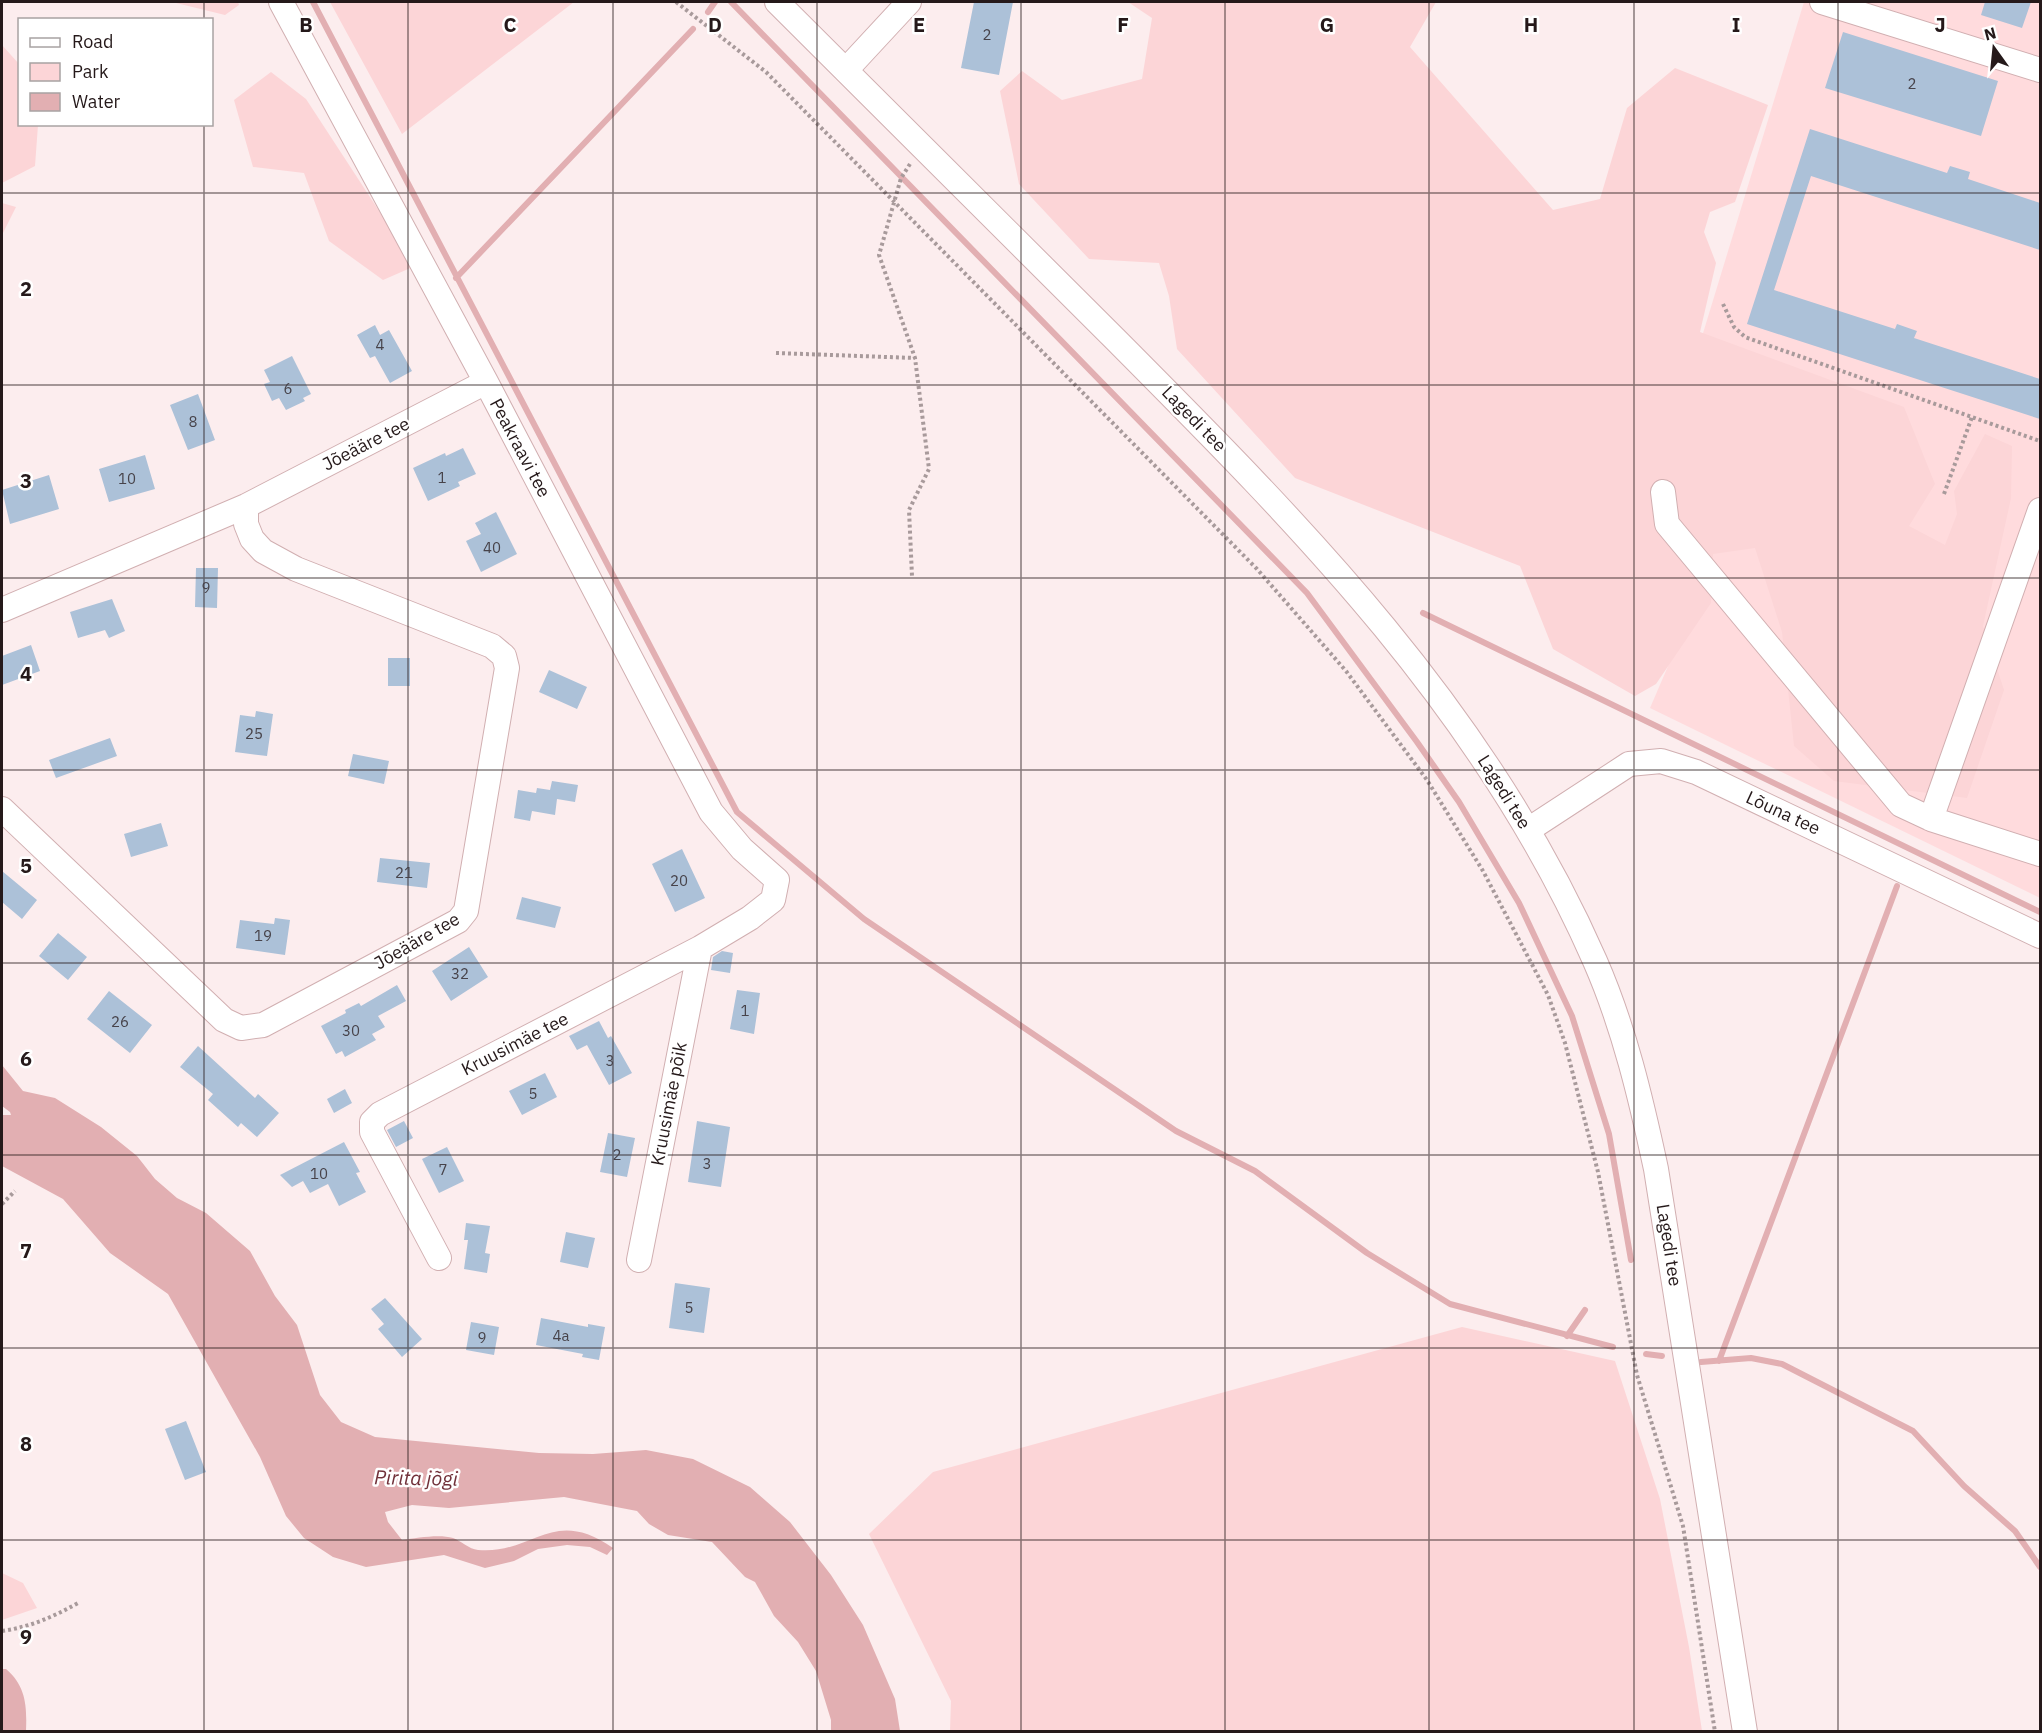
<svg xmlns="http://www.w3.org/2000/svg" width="2042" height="1733" font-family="'IBM Plex Sans',sans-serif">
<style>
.built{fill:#ffdbdd}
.green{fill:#fcd5d7}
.water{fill:#e2afb2}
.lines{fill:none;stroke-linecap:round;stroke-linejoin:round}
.stream{stroke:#e2afb2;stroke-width:6}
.building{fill:#acc1d8}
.minor-casing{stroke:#d1afb1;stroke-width:26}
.path{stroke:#a89a9b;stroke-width:4;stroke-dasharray:3 3;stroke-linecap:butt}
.minor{stroke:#fff;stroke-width:24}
.grid{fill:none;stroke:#25191a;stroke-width:1.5;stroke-opacity:0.55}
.labels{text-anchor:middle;stroke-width:5;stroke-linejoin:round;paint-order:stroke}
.number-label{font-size:15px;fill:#47434a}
.street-label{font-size:18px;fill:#25191a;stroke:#fff}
.water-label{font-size:20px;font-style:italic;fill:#703039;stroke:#fff}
.grid-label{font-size:20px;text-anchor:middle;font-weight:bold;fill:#25191a;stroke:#fff;stroke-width:5;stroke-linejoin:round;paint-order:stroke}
</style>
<rect width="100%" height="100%" fill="#fcedee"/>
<path class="built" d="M1804 2H2040V898L1650 708 1703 585 1643 530Z"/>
<path class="green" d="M172 2H238L239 5 225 15Z
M330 2H574L402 134Z
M1128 2H1436L1410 47 1553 210 1600 199 1627 108 1675 68 1768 105 1735 202 1710 212 1704 232 1716 263 1700 332 1904 407 1935 484 1909 526 1945 545 1957 514 1954 491 1985 434 2012 446 2011 498 1983 626 2004 690 1967 798 1834 781 1794 746 1782 632 1755 548 1713 554 1711 603 1656 684 1635 696 1553 649 1520 566 1295 478 1177 349 1169 296 1159 263 1089 259 1019 184 1000 91 1022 71 1062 100 1142 79 1152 18Z
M2 45 19 64 20 124 38 125 35 166 2 183Z
M271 72 306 99 415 266 383 280 329 241 304 173 253 167 234 100Z
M2 203 16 207 2 235Z
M1462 1327 1615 1361 1660 1499 1689 1647 1702 1731H950L951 1701 869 1534 933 1472Z
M2 1573 23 1583 37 1608 2 1620Z"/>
<path class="water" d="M2 1065 23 1091 55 1098 101 1127 137 1156 155 1179 177 1198 206 1213 250 1251 275 1296 297 1325 320 1395 341 1422 375 1437 539 1453 593 1454 646 1450 693 1459 750 1487 790 1522 831 1575 863 1625 895 1699 900 1731H831V1720L816 1671 798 1642 774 1616 755 1582 745 1577 712 1542 668 1535 649 1524 637 1511 564 1497 449 1508 412 1505 385 1512 388 1522 402 1540C417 1538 439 1534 453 1538 461 1541 469 1549 478 1550 533 1555 552 1505 613 1548L607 1555 590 1547 567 1545 538 1549 514 1561 485 1568 444 1555 366 1567 333 1557 304 1538 286 1516 260 1457 168 1294 110 1253 63 1199 2 1166V1115H11L10 1112 2 1106Z
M2 1669H6C26 1686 27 1706 26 1731H2Z"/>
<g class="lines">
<path class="stream" d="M313 2 737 812 864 919 1176 1131 1255 1171 1367 1253 1450 1304 1613 1347
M731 2 1307 593 1417 742 1459 802 1519 903 1572 1016 1609 1134 1631 1260
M708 12 715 2
M456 278 693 29
M1423 613 2040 912
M1567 1336 1585 1310
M1646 1354 1662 1356
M1719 1361 1897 886
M1701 1362 1751 1358 1782 1364 1913 1431 1964 1486 2015 1531 2040 1567"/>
</g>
<path class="building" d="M974 2H1013L999 75 961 68Z
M1985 2H2031L2022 28 1981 15Z
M1843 32 1998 81 1981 136 1825 88Z
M1810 129 1947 173 1950 166 1970 172 1968 179 2040 203V250L1811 176 1774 290 1895 329 1897 324 1917 331 1914 338 2040 379V419L1747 324Z
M375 325 380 335 389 330 412 371 390 383 375 356 370 358 357 335Z
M292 356 311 394 303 398 305 401 286 410 279 398 272 401 264 384 270 382 264 370Z
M198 394 215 440 188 450 170 405Z
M463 448 476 474 458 482 460 486 428 501 413 468 445 453 446 456Z
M145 455 155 489 109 502 99 469Z
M49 475 59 509 10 524 2 490Z
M496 512 517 554 481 572 466 541 481 534 475 523Z
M196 568H218L217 608 195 607Z
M112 599 125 631 109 638 105 630 78 638 70 612Z
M31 645 40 671 2 685V656Z
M388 658H410V686H388Z
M549 670 587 687 577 709 539 692Z
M256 711 273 714 267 756 235 752 240 715 255 717Z
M110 738 117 756 56 778 49 760Z
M353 754 389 761 384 784 348 776Z
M552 781 578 785 575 802 557 799 555 815 532 811 530 821 514 818 518 790 536 793 537 788 550 790Z
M161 823 168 846 131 857 124 834Z
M682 849 705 898 675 912 652 864Z
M380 858 430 863 427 888 377 882Z
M2 871 37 900 22 919 2 902Z
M522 897 561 907 555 928 516 919Z
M275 918 290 920 285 955 236 948 240 920 274 924Z
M58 933 87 957 68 980 39 956Z
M469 947 488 977 451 1001 432 971Z
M722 951 733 953 730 973 711 970 713 957Z
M397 985 406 1001 378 1016 385 1027 372 1034 376 1040 345 1057 342 1051 336 1054 321 1026 346 1013 345 1010 359 1003 361 1006Z
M737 990 760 993 754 1034 730 1029Z
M109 991 152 1025 130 1053 87 1019Z
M599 1021 608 1038 611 1036 632 1073 609 1085 587 1045 577 1050 569 1036Z
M198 1046 255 1098 258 1094 279 1113 257 1137 241 1123 238 1127 208 1100 213 1094 180 1067Z
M545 1073 557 1097 522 1115 509 1091Z
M345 1089 352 1103 334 1113 327 1099Z
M404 1121 413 1138 396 1147 387 1130Z
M697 1121 730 1127 721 1187 688 1182Z
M608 1133 635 1138 627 1177 600 1172Z
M344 1142 360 1172 356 1173 366 1192 339 1206 328 1184 310 1193 303 1181 292 1187 280 1175Z
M447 1147 464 1181 439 1193 422 1159Z
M466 1223 490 1226 485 1253 490 1254 487 1273 464 1269 468 1240H464Z
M566 1232 595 1238 588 1268 560 1262Z
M675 1283 710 1288 704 1333 669 1328Z
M385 1298 422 1339 402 1357 378 1329 384 1324 371 1309Z
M541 1318 588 1327V1324L605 1327 599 1360 582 1357 583 1354 536 1345Z
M471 1322 499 1327 494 1355 466 1350Z
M186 1421 206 1472 185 1480 165 1429Z"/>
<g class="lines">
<defs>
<path id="minor" d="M281 2 486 382 711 812 742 849 777 880 773 900 750 918 700 948 380 1114 372 1122V1132L439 1258
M777 2C890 114 1002 227 1115 339 1303 528 1486 712 1595 961 1624 1027 1641 1099 1656 1169L1745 1732
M1822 2 2040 70
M846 70 909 2
M1663 492 1667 524 1901 805 1931 819 2040 854
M2 610 246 506 486 382
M2 809 224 1020 241 1028 263 1025 458 921 466 911 507 668 504 656 492 646 296 569 263 551 252 539 246 524V506
M1931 819 2040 510
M1528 830 1629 764 1661 761 1696 772 2040 936
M639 1260 700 948"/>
</defs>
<use href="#minor" class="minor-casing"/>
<path class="path" d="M676 2 766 72 1257 569 1346 671 1427 780 1483 871 1548 995 1565 1043 1598 1172 1637 1375 1683 1526 1715 1732
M910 164 901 178 879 255 915 358 929 469 909 510 912 576
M1723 304 1734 327 1745 337 2040 441
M776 353 915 358
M1944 494 1972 417
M2 1204 15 1191
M2 1631C30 1627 53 1617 78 1603"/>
<use href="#minor" class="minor"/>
</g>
<path class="grid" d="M204 2V20M408 2V1732M613 2V1732M817 2V1732M1021 2V1732M1225 2V1732M1429 2V1732M1634 2V1732M1838 2V1732M204 124V1732M2 193H2040M2 385H2040M2 578H2040M2 770H2040M2 963H2040M2 1155H2040M2 1348H2040M2 1540H2040"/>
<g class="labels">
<g class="number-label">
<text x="987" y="40">2</text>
<text x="1912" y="89">2</text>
<text x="380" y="350">4</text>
<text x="288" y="394">6</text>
<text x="193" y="427">8</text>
<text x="442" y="483">1</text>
<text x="127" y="484">10</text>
<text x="492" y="553">40</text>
<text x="206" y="593">9</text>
<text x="254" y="739">25</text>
<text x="404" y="878">21</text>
<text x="679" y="886">20</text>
<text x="263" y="941">19</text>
<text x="460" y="979">32</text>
<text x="745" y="1016">1</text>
<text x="120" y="1027">26</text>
<text x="351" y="1036">30</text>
<text x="610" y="1066">3</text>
<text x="533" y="1099">5</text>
<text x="617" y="1160">2</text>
<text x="707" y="1169">3</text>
<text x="443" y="1175">7</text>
<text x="319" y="1179">10</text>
<text x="689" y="1313">5</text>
<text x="561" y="1341">4a</text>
<text x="482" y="1343">9</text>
</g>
<g class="street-label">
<text transform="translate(1194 419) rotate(46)" y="6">Lagedi tee</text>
<text transform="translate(366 444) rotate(-27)" y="6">Jõeääre tee</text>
<text transform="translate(520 448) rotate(62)" y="6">Peakraavi tee</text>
<text transform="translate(1504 792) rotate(58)" y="6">Lagedi tee</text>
<text transform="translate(1783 813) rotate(25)" y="6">Lõuna tee</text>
<text transform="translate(417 941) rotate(-30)" y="6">Jõeääre tee</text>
<text transform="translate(515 1044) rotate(-27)" y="6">Kruusimäe tee</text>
<text transform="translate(669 1104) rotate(-79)" y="6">Kruusimäe põik</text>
<text transform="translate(1669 1245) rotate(81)" y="6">Lagedi tee</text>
</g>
<g class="water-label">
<text transform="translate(416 1478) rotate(1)" y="7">Pirita jõgi</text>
</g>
</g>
<g class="grid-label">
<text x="306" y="32">B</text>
<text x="510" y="32">C</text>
<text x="715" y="32">D</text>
<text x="919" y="32">E</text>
<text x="1123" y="32">F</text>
<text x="1327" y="32">G</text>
<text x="1531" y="32">H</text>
<text x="1736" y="32">I</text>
<text x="1940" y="32">J</text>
<text x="26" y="296">2</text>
<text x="26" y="488">3</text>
<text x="26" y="681">4</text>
<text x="26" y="873">5</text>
<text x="26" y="1066">6</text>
<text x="26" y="1258">7</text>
<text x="26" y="1451">8</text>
<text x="26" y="1644">9</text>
</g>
<rect width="2042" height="1733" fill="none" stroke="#25191a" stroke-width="6"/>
<rect x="18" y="18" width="195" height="108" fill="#ffffff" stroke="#a8a3a3" stroke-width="1.5"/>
<rect x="30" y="38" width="30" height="9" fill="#ffffff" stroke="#a8a3a3" stroke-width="1.5"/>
<text x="72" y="48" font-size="18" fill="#25191a">Road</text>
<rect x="30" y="63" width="30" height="18" fill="#fcd5d7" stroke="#a8a3a3" stroke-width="1.5"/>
<text x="72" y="78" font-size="18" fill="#25191a">Park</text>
<rect x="30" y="93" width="30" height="18" fill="#e2afb2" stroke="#a8a3a3" stroke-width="1.5"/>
<text x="72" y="108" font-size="18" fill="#25191a">Water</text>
<g transform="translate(1994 48) rotate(345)" stroke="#ffffff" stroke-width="4.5" paint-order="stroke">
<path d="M0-4.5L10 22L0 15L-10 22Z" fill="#25191a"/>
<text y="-9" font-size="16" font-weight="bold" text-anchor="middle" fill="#25191a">N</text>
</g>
</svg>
